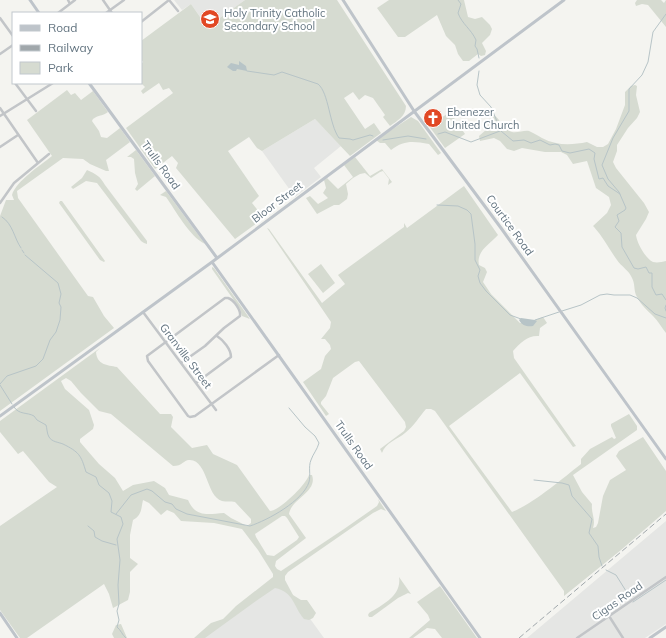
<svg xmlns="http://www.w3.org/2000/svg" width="666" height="638" font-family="Mulish,sans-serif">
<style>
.built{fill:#e5e6e4}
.green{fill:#d6dbd1;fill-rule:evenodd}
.water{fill:#b7c4c7}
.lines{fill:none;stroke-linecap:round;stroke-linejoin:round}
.stream{stroke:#b7c4c7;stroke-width:1}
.street{stroke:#c2c5c8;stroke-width:2.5}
.secondary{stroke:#bec4ca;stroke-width:3}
.rail{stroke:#a0a7ab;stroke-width:1;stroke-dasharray:6 3;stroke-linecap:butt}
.labels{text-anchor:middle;stroke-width:4;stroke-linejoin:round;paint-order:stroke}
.poi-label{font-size:11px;fill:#647581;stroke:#fff;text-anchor:start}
.street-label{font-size:11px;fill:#647581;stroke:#fff}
</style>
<rect width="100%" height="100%" fill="#f4f4f0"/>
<path class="built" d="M174 0H245L207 27 191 4 182 10Z
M315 119 341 146 314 168 321 177 295 197 262 151Z
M666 521V624L645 638H527Z
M282 580 324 638H197Z"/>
<path class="green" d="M245 0H337L406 106C406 116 397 121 390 126L383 117 385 115 373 98 365 95 359 100 353 92 344 98 365 129 374 123 381 133 350 156 315 119 262 151 257 148 249 137 228 151 259 196 252 203 264 218 235 239 176 168 178 163 172 156 155 169 126 128 173 93 169 88 163 90 159 83 143 94 141 91 145 87 141 83V64L143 62 141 59V41L191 4 207 27Z
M389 0H464L468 17 475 19 482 17 490 25 492 29 490 35 482 43 486 51 485 55 481 56 478 54 469 61H463L458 54 455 45 446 36 437 15 405 37H398L377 8Z
M637 0H661L664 3 666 0V27L648 5 642 4 636 6 635 3Z
M635 85 637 86 636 95 640 112 637 118 628 128 617 145V151L613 162 616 168 644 203 649 212 646 219 636 235C637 243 645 258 653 262 657 263 662 262 666 261V333C662 328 658 321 653 316 647 310 641 305 637 297 633 290 636 284 631 276 628 270 621 266 617 260 609 249 603 237 594 227L593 226 607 213 611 205 609 197 596 188 587 161 573 164 567 155 561 152H545L522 148 514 151 507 149 500 141 494 138 480 141 479 136 487 129 491 114C500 117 500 125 508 130 514 135 522 130 529 131 534 133 538 136 542 138 557 146 572 145 587 142L597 147H603L608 144 616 129 625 105V92L631 86Z
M67 90 71 95 75 93 81 100 93 91 108 112C103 116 98 115 93 119L92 121 99 131 101 137 107 138 120 128 130 142 106 160 109 171H106L90 164 83 159 63 158 17 191 18 198 88 296 93 297 104 316 114 328 0 411V216L6 200H14L12 195C16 181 41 165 52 156L27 120Z
M450 112 465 134 445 148 429 126Z
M411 117 418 121 441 153 438 155 429 144C413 141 404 140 391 150L385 143H380L376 140Z
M136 150 155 176 137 191 135 189 138 184 135 173 134 159 131 157H127Z
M355 157 370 176 382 169 392 182 388 185 389 179 383 171 380 172 371 178 365 173 360 174 353 178 346 184 348 194 347 199 339 205H334L317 214 306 198 310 196 318 204 328 198 323 193 326 188 324 180 327 178 338 189 353 177 344 165Z
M87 170C96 174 100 176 105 185L147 241V244L144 243 141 241 97 183 86 181 73 189 71 187 82 178Z
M464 186 498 235C490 244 476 251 479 265L485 268 487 272 483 282 491 294 520 323 536 321 535 320 543 317 547 323 540 328 539 336C528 335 520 343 513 351L514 358 576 446 573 447 520 373 449 426 512 512C534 503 562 479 581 464V459L590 449 612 437 614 439 616 438 611 426V424L629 414 637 426V430L573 475 582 492 592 504C591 514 596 519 593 528L596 527 598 523 603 496 610 480 626 470 616 456 619 451 643 437 666 471V511L621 550 564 596V591L435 411 431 409H426C419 417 414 426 405 433 398 439 385 443 382 453L380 449 404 431 406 427 405 422 359 361 355 362 333 378 326 396 321 402V404L329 414 326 416 303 382 321 369 325 356 331 349 330 345 325 339H321L330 328 331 322 267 228 269 229 322 303 345 284 338 275 404 227V223L407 228Z
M166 191 205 244C189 236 176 211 166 197L160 195Z
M60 201H62L105 261 104 262 100 260 59 203Z
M321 264 335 283 323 293 308 274Z
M212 267 214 268 250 319 242 316 240 309 212 269Z
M100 348 96 352C97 365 107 365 117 367L160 414H171L173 417 171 427 192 448 207 445 213 454 237 465 270 511C279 511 306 485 309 475H312C318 492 291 499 289 514L306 538 276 561 275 566 277 569 281 571 344 529 377 506 379 502 378 499 386 511 381 509 373 513 288 572 285 576V580L293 595 301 600H307L316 613 313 618 309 620 304 619C293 606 294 592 275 588L256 601 205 638H194L211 623 223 619 236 606 273 577V574L258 550 242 529 214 523 181 521 174 513 167 510 161 515 149 503 143 500C141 509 142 515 133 520L130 535V558L138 564 130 572V592L128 600 113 608 109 594 104 584 27 638H20L0 610V526L57 487 49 482 23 451 18 454 0 432V421ZM66 378 71 381 81 393 99 411 111 414 173 466C183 466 184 459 190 460 208 461 206 496 222 501 226 502 231 501 235 502L251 519V523L247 526 231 518 224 513C208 514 196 518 188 500L169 495 165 488 154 481 133 485 123 491 115 478 99 464 80 442V439L93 429 94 425 89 410 65 389 61 381ZM282 516H285L287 518 299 537 297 540 274 556 267 555 256 537 255 534Z
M399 577 411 594 408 593 398 598 372 617H369L368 615 369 613C382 605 402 596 399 577Z
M440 586 477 638H442L435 629 427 628 413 638H409L430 620 428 615 417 602Z
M121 624 127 638H114L112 634 116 625Z"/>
<path class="water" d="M239 61 246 66 247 71 237 69 236 71H233L227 67 231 63 239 65Z
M521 318 535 320 537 321 533 326C528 327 522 326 519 320Z"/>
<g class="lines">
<path class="stream" d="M458 0 461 4 458 13C462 24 471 29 476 40L475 46 477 49 479 58
M666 14 653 32 648 62 642 75 629 89V111L613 138 602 165 608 179 619 192 626 208 625 210 617 215 619 221 615 227 621 233 622 247 634 268 638 269 646 267 649 273H652V287L656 295 662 294 666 300
M247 71 274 75 282 72 318 84C329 93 329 124 339 138L350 139 353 140 370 135 373 136
M479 71 477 85 480 95 491 107 501 131 513 141 524 140 531 143 540 140 550 145 555 144 559 145 562 151 570 153 589 149 595 153 594 159 599 179 603 178 608 186 620 194
M438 134 445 132 471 142 500 131
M383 140 408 136 426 139
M437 205 458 206 467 210 471 214 475 244V260L480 270 478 276 480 283 486 291 510 315 521 319
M2 217C13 224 14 238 21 248
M22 250 24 253
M666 305 665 308 666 311
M562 311 581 305 600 295 607 294 614 295H630L637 298 655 314 666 318
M535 320 559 312
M0 384 7 376 36 366 43 359 50 340 56 332 60 320 61 307 59 303 61 294 58 283 25 255
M0 385 12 404
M14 407C19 415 27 412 34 416L37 420 46 425C47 428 47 434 49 437 52 442 58 442 63 444 79 452 81 455 86 472L96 477 99 485 109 493 112 501 111 512 121 517 123 524 117 539 120 560 118 585 119 604 117 611 119 620 117 627C121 630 122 635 126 638
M534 480 562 483 569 485 572 496 592 519 589 533 598 546 599 557 602 566
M116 514 131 495 147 489 152 491 165 502 172 504 176 509 187 514 250 526C268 520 303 501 309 482 311 475 308 467 311 460 313 454 317 450 319 443L315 436 305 427 289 408
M88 526 94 531 95 537 102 541 116 545
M606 570 616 575 631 599
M633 602 666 580"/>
<path class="street" d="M68 0 70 4
M103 0 112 13
M169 0 178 11
M58 13 75 0
M106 13 124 0
M0 18 13 36
M141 22 169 0
M0 54 13 45
M15 83 36 111
M0 108 38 163
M0 116 53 83
M0 147 18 135
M0 203 14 183 49 154
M143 312 216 410
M181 363 205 346 224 328 240 316C241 310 234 300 228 298H225L147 356 148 361 188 416 190 417 195 416 279 355
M196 383 231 357C231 349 223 340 217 336
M609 616 623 638
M577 638 666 577"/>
<path class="secondary" d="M30 0 39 13
M343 0 414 111 501 228 666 459
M89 83 217 258
M212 262 480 638
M0 416 212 262 564 0
M0 613 17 638
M650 638 666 627"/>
<path class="rail" d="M519 638 666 514"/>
</g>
<defs>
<symbol id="school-disc" viewBox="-11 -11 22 22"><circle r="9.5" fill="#e14824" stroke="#fff"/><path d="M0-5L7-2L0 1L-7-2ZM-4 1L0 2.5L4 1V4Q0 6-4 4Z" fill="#fff"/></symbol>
<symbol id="church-disc" viewBox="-11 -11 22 22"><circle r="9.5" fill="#e14824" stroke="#fff"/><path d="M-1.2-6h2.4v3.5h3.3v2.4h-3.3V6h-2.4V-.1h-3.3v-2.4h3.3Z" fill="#fff"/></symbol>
</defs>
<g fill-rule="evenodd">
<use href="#school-disc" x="199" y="8" width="22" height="22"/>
<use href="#church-disc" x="422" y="107" width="22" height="22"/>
</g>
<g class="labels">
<g class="poi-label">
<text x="224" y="17">Holy Trinity Catholic<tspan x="224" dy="13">Secondary School</tspan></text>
<text x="447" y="116">Ebenezer<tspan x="447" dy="13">United Church</tspan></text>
</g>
<g class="street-label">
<text transform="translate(161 165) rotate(54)" y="4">Trulls Road</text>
<text transform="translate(277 202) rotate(-37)" y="4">Bloor Street</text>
<text transform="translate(510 225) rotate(54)" y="4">Courtice Road</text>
<text transform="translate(186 356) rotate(53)" y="4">Granville Street</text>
<text transform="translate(354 445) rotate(55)" y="4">Trulls Road</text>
<text transform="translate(617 601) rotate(-35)" y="4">Cigas Road</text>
</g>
</g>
<rect x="12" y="12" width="130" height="72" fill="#ffffff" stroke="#c1c8cd"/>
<rect x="20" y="25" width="20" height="6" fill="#bec4ca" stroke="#c1c8cd"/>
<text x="48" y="32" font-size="12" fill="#647581">Road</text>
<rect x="20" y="45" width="20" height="6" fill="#a0a7ab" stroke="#c1c8cd"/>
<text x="48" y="52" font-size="12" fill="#647581">Railway</text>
<rect x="20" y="62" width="20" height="12" fill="#d6dbd1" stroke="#c1c8cd"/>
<text x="48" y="72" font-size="12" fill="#647581">Park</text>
</svg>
